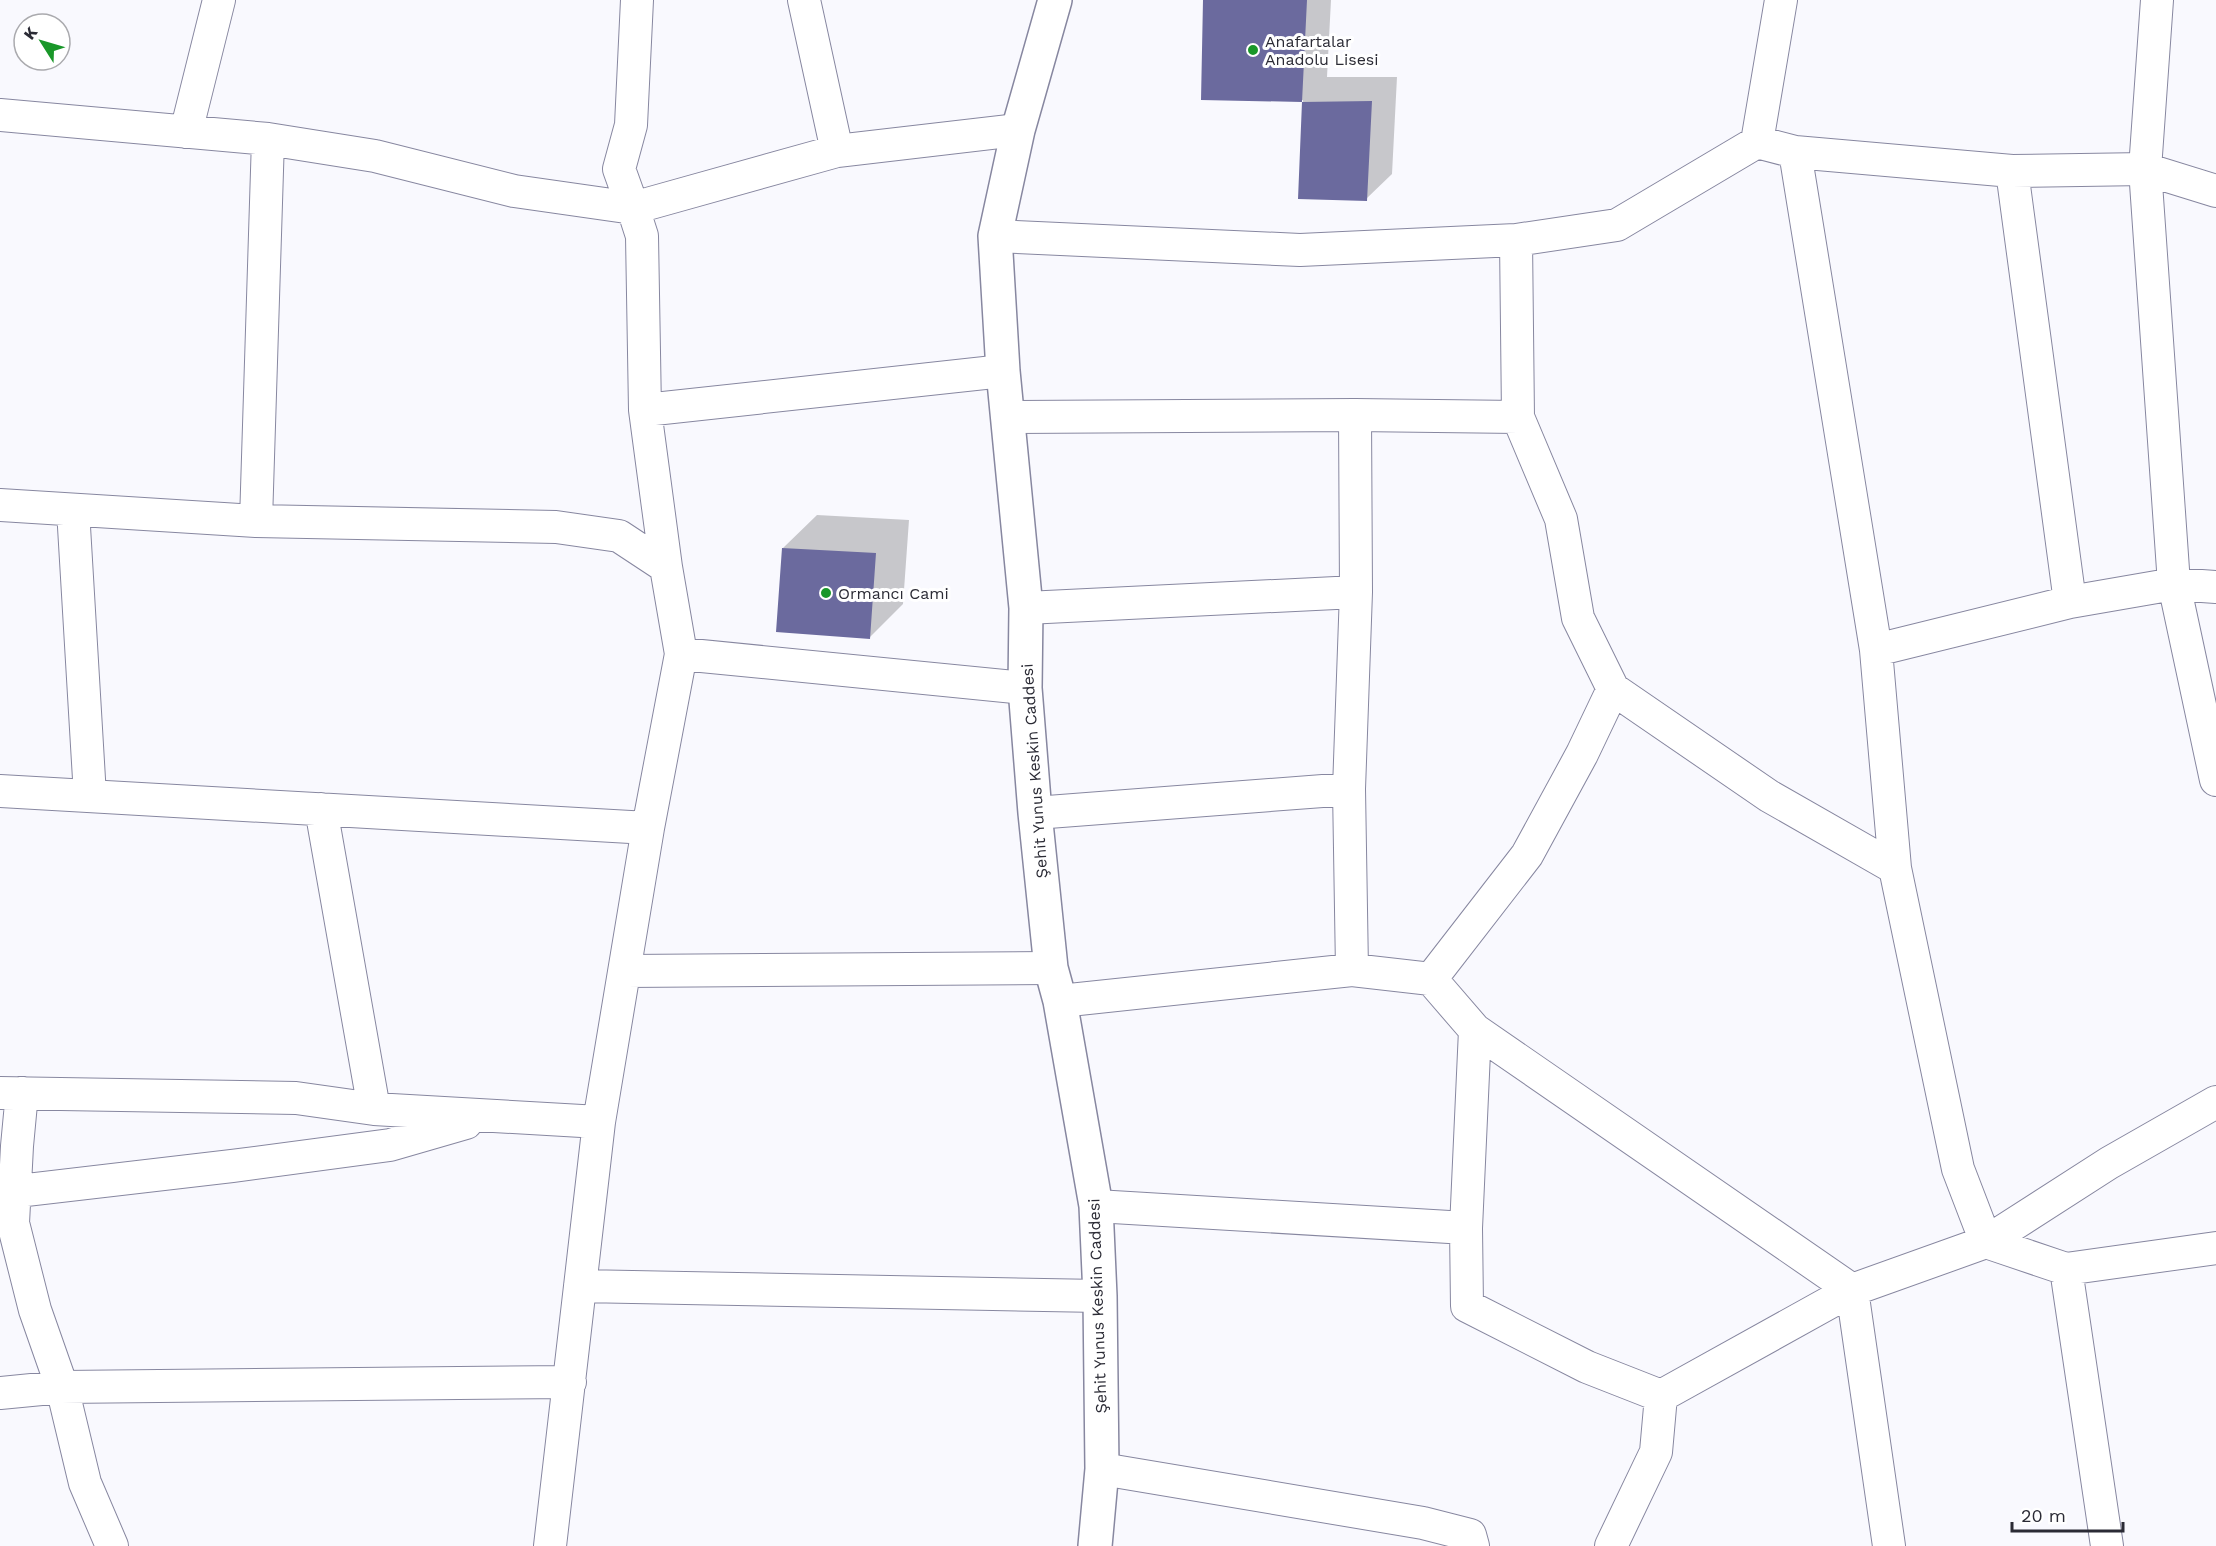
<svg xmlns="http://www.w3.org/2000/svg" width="2216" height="1546" font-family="'Work Sans',sans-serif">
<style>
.shadow{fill:#0003}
.building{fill:#6b6a9e}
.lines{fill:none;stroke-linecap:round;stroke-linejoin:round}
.street-casing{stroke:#8787a0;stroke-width:34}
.secondary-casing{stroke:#8787a0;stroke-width:36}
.street{stroke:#fff;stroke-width:32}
.secondary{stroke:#fff;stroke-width:33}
.poi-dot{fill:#199729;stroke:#fff;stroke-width:2}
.labels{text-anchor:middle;stroke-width:6;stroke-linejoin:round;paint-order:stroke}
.poi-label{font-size:16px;fill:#2b2b35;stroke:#fff;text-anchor:start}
.street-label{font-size:16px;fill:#2b2b35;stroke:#fff}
</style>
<rect width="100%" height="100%" fill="#f9f9fe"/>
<path class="shadow" d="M1205 0H1331L1327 77H1397L1392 174 1366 199 1300 197 1303 100 1203 99Z
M817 515 909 520 903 604 870 637 783 548Z"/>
<path class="building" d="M1203 0H1307L1302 102 1201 100Z
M1372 101 1367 201 1298 199 1302 102Z
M782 548 876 553 870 639 776 632Z"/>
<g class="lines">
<defs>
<path id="street" d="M637 0 631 125 619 169 633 208 837 151 1018 130
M804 0 837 151
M2157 0 2145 169 2174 584 2216 780
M0 115 268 139 375 156 514 191 633 208 642 236 645 410 666 567
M186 132 219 0
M1757 142 1781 0
M1795 152 1876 650 2070 602 2174 584 2216 587
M2012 171 2070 602
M995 236 1300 250 1516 240 1617 225 1757 142 1795 152 2012 171 2145 169 2216 191
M1516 240 1518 417 1561 519 1578 618 1613 689 1769 796 1895 868 1958 1169 1986 1242 2109 1163 2216 1102
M645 410 1003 371
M1355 415 1518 417
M1009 417 1355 415 1356 592 1349 789 1352 970
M0 505 256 521 556 527 619 536 666 567 681 654 648 828 599 1122 550 1546
M73 510 90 796
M256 521 268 139
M1026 608 1356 592
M1876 650 1895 868
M681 654 1025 688
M0 791 648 828
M321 809 374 1109
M1035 813 1349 789
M626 971 1051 968
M1431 979 1527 855 1582 754 1613 689
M1060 1001 1352 970 1431 979 1475 1030 1852 1290 1889 1546
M1475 1030 1466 1228 1467 1306 1587 1367 1661 1396 1852 1290 1986 1242 2066 1269 2216 1248
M0 1093 296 1098 374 1109 599 1122
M22 1093 17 1146 13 1223 35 1310 62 1387 85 1483 112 1546
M0 1193 232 1166 390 1145 466 1123
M1096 1206 1466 1228
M2066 1269 2107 1546
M580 1286 1100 1296
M0 1393 62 1387 570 1382
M1102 1469 1423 1523 1470 1535 1473 1546
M1611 1546 1656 1452 1661 1396"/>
<path id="secondary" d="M1055 0 1018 130 995 236 1003 371 1026 608 1025 688 1035 813 1051 968 1060 1001 1096 1206 1100 1296 1102 1469 1095 1546"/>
</defs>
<use href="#street" class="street-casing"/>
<use href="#secondary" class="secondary-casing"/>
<use href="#street" class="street"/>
<use href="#secondary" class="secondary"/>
</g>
<g class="poi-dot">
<circle cx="1253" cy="50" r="6"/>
<circle cx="826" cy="593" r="6"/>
</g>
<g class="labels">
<g class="poi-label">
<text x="1265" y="47">Anafartalar<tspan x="1265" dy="18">Anadolu Lisesi</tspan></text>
<text x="838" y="599">Ormancı Cami</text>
</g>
<g class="street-label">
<text transform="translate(1034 771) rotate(-94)" y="6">Şehit Yunus Keskin Caddesi</text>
<text transform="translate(1097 1306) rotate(-92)" y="6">Şehit Yunus Keskin Caddesi</text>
</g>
</g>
<g transform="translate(42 42) rotate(307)"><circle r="28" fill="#ffffff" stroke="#aaaaae" stroke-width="1.5"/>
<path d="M0-4.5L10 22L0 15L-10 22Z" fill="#199729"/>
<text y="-9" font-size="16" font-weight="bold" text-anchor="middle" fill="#2b2b35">K</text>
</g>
<path d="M2012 1522v9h111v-9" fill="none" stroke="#2b2b35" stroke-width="3"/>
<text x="2021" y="1522" font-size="18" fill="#2b2b35" stroke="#ffffff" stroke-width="4.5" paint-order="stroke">20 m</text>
</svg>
